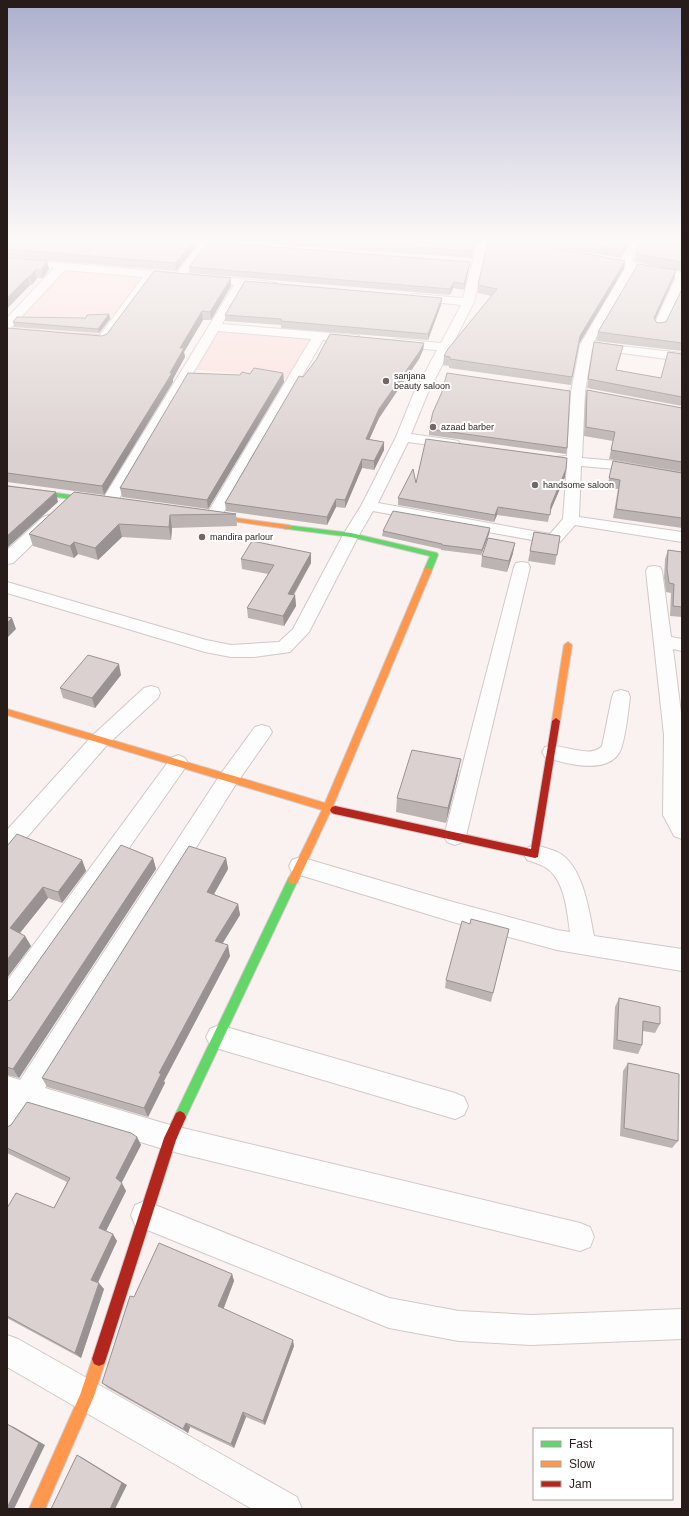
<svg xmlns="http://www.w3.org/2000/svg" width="689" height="1516" font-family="Arial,sans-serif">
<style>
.green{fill:#fbe1de}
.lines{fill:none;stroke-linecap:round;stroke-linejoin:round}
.street-casing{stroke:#d2c8c7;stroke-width:2}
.fast-casing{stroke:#d2c8c7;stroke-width:2}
.slow-casing{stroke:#d2c8c7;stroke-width:2}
.jam-casing{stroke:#d2c8c7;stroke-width:2}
.street{fill:#fefdfd;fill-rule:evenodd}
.fast{fill:#63d668;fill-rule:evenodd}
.slow{fill:#ff974d;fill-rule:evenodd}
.jam{fill:#b3261e;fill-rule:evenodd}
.wall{fill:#bcb4b3}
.shaded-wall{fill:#999292}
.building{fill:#dbd1d0;stroke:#999292}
.poi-dot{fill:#726766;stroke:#fff;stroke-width:1.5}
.labels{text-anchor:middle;stroke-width:4;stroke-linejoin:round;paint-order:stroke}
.far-poi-label{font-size:9px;fill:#281c1b;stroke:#fff;text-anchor:start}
</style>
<rect width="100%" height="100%" fill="#faf2f0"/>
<path class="green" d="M62 266 151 274 103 339 7 331V325Z
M214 327 319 336 294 379 189 369Z"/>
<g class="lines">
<defs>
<path id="street" d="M200 243H210L187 274 272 282 276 283 278 285 276 287 272 288 244 286 222 324 355 335 359 336 361 339 359 342 355 343 323 340 221 517 219 520 213 522 207 520 205 517 311 339 218 331 117 502 114 505 109 507 104 505 101 502 234 285 154 278 107 342C99 344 87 342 79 340L77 337 79 334 100 335 143 277 65 270 11 328 7 329V318L54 268 7 264V258L177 273Z
M476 243H486V249L474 302 427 395 411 434 453 440 458 441 460 444 458 447 453 448 408 442 378 503 550 534 563 519 567 465 556 463 554 460 556 457 567 456 571 392 580 345 626 266 621 260 629 243H639L632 260 637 266 593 343 682 353V361L592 349 585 392 582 458 616 461 682 473V481L616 469 581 466 579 517 682 532V542L575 525 560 542 554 544 373 511 359 535 309 632 290 652 254 657H231L205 652 7 593V582L206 640 231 645 279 642 293 629 343 535 361 506 396 437 413 395 437 350 397 347 393 346 391 343 393 340 397 339 441 343 461 305 415 300 411 299 409 297 411 295 415 294 463 298 476 249Z
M649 266 682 272V289L665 327 663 330H655L653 327 676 277 645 271 643 269Z
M49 515 55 517 57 520 55 523 13 563 7 564V550L43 517Z
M522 562 528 563 530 567 466 836 463 842 455 845 447 842 444 836 514 567 516 563Z
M654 566 660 567 662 571 671 637 682 639V651L673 649 682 721V839L674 836 663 815 664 735 646 571 648 567Z
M151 686 158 688 160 693 158 698 107 745 15 851 7 854V830L93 735 144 688Z
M621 690 628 692 630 697C628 712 626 735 621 749 610 776 566 764 545 757L542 752 545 747C561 742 590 760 602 746L612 697 614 692Z
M262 725 269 727 272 732 269 737 236 784 45 1088 170 1125 580 1223 590 1227 594 1237 590 1247 580 1251 170 1151 32 1109 16 1133 7 1137V1076L20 1080 222 772 255 727Z
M178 755 185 758 188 763 185 768 16 1009 7 1012V981L171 758Z
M535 845C543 847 554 850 561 854 584 870 589 911 594 936L682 949V971L557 950 453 922 300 875 292 872 289 866 292 860 300 857 453 902 557 930 570 932C567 911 565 879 545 867 540 864 533 862 527 860L524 854 527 848Z
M219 1025 455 1093 464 1097 468 1106 464 1115 455 1119 219 1049 210 1045 206 1037 210 1029Z
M145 1201 389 1298 459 1311 531 1315 682 1309V1339L531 1345 459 1341 389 1328 135 1225 131 1215 135 1205Z
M7 1335 18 1339 297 1497 302 1509H252L7 1367Z"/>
<path id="fast" d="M7 486 99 499 102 501 99 503 7 490Z
M285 525 351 533 437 553 438 555 432 570 428 572 424 570 430 556 351 537 288 529H285Z
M293 876 297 877 298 880 184 1121 180 1123 176 1121 174 1117 176 1113 289 877Z"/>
<path id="slow" d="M206 514 288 525 292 527 288 529 204 517 203 516Z
M425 568H428L432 570 333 806 338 807 340 810 338 813 335 814 330 812 297 883 293 884 289 883 288 880 322 810 7 715V709L325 803Z
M568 642 572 645 560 721 556 724 552 721 564 645Z
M99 1352 104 1354 106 1359 94 1396 45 1509H29L80 1395 94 1354Z"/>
<path id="jam" d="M556 718 560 721 538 857 535 858 335 814 332 813 330 810 332 807 335 806 531 849 552 721Z
M180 1111 184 1113 186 1117 176 1140 106 1359 104 1364 99 1366 94 1364 92 1359 164 1138 176 1113Z"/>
</defs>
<use href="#street" class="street-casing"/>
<use href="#fast" class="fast-casing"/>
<use href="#slow" class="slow-casing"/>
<use href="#jam" class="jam-casing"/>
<use href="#street" class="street"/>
<use href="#fast" class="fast"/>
<use href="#slow" class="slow"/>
<use href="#jam" class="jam"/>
</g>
<path class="wall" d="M7 243H199L176 271 7 257Z
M260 243H475L472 258Z
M486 243H528L624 269 579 344 571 385 449 368V366L443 365 444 356 491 296 478 293V285L487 247Z
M533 243H628L620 258Z
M682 243V271L636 262 634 260 636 252Z
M7 258 49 269 43 278H37L32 285H30Z
M470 262 469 268 464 290 453 288 450 295 190 273 189 267Z
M676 270 674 278 655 320 657 323 666 322 682 289V351L596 341 598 332Z
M231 286 211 320H203L184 352 185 357 173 379V382L104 495 7 482V328L102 336Z
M441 305 428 340 281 328V325L225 321V315Z
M109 314 110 319 99 333 14 327 13 322 86 318Z
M594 342 621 354 616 370 661 378 682 354V406L587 388Z
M424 343 423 350 419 359 379 418 369 439 384 442V450L374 470 362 468 345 508 336 507 327 525 226 511 225 503 303 377Z
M283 373 284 382 208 509 122 497 120 488 240 375 250 374Z
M587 390 682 408V472L609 459 613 441 584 436 585 399Z
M442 392 567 448 566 454 429 435V429Z
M613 461 682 473V528L613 518 618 489 607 488Z
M565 477 550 512 548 522 497 515 494 522 398 505V498L416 483Z
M74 492 236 514 237 526 172 528 171 540 122 537 98 560 78 554 74 558 33 546 29 534Z
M490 528 489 534 481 555 441 550V549L382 536 383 531Z
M534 532 560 536 555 565 528 561Z
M682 545V617L670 616 671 593 666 592 664 578 665 559 668 550 681 552Z
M311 553V563L294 595H295L296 606 284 626 248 618 247 608 268 574 242 569 241 559Z
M513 553 507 572 481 567 482 556Z
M121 675 95 708 63 698 60 688Z
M458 774 446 823 396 812 397 798Z
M7 846 82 860 86 871 62 903 48 898 20 933 25 936 31 946 7 978Z
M153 858 156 869 19 1078 7 1075V1001L11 1000Z
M226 858 228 869 214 894 238 904 240 915 222 943 230 956 164 1081 165 1083 148 1117 47 1087 42 1078Z
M470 924 509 929 491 1002 445 988 446 980Z
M619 998 660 1024 655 1033 643 1031 642 1045 638 1054 613 1049 615 1007Z
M628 1063 678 1141 672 1148 620 1136 623 1071Z
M7 1127 137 1137 141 1145 121 1183 126 1191 106 1231 117 1241 98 1283 104 1289 81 1358 7 1318V1208H54L67 1182 7 1153Z
M232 1274 234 1281 223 1309 294 1346 265 1425 246 1417 234 1448 190 1427 188 1433 108 1388 102 1383 134 1297Z"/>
<path class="shaded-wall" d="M192 243H199L176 271 175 263Z
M474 243H475L472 258 473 251Z
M626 243H628L620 258 622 250Z
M47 261 49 269 43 278 41 270Z
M625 261 624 269 579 344 571 385 580 336Z
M470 262 469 268 464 290V284Z
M35 270 37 278 32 285 30 277Z
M676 270 674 278 652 326 654 318Z
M28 277 30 285 7 309V298Z
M231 278V286L211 320 210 312Z
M454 282 453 288 450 295V289Z
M442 298 441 305 428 340V334Z
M202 311 203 320 184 352 185 357 173 379V382L104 495 102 486 170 373 180 348Z
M109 314 110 319 99 333 98 329Z
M424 343 423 350 419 359 379 418 366 447V439L379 409Z
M283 373 284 382 208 509 207 500Z
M384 442V450L374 470V461Z
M362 459V468L345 508V500Z
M566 469 565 477 550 512 551 505Z
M56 492 58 502 7 548V536Z
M336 499V507L327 525V517Z
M498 507 497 515 494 522 495 515Z
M170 515 172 528 171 540 169 527Z
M119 524 122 537 98 560 95 548Z
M490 528 489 534 481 555 482 550Z
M74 542 78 554 74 558 70 546Z
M515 543 513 553 507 572 509 561Z
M311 553V563L288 604V594Z
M295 595 296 606 284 626 283 616Z
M12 618 16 629 7 638V623Z
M119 664 121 675 95 708 92 698Z
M461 759 458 774 446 823 448 808Z
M153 858 156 869 19 1078 13 1069Z
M226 858 228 869 209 903 207 892Z
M82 860 86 871 62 903 58 892Z
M43 887 48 898 15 939 10 928Z
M238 904 240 915 218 951 215 941Z
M25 936 31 946 7 978V960Z
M228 945 230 956 164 1081 165 1083 148 1117 144 1108 159 1073Z
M137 1137 141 1145 120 1186 116 1178Z
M122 1183 126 1191 104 1235 99 1228Z
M113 1234 117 1241 96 1286 91 1280Z
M232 1274 234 1281 222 1313 218 1306Z
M99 1283 104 1289 81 1358 75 1353Z
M293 1340 294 1346 265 1425 263 1421Z
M243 1412 246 1417 234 1448 231 1444Z
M186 1423 190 1427 188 1433 183 1429Z
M7 1424 14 1427 45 1445 14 1509H7Z
M77 1455 83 1458 127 1485 115 1509H110Z"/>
<path class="building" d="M7 243H192L175 263 7 249Z
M207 243H222L470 262 464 284 454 282 450 289 189 267Z
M365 243H474L473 251Z
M488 243H528L625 261 580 336 572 377 450 359V357L444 356 448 349 497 289 478 285Z
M577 243H626L622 250Z
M639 243H682V262L637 254 636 252Z
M7 258 47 261 41 270H35L30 277H28L7 298Z
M638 264 676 270 654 318 657 323 666 322 682 289V343L598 332Z
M154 271 231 278 210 312 202 311 180 348H184L170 373H172L102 486 7 473V328L102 336 107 334Z
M245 281 442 298 428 334 281 321V319L225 315Z
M109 314 98 329 13 322 17 317 86 318 87 315Z
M330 334 424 343 420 351 379 409 366 439 384 442 374 461 362 459 345 500 336 499 327 517 225 503 299 376 303 377 316 360Z
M594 342 623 346 616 370 661 378 668 352 682 354V397L588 379Z
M254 368 283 373 207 500 120 488 188 373 240 375 242 372 250 374Z
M447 373 570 391 567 448 429 429 433 412 442 392Z
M587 390 682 408V462L611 450 615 432 586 427Z
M426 439 567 458 566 469 551 505 550 515 498 507 495 515 398 498 413 469 416 483Z
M613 461 682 473V518L616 509 620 480 609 478Z
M7 486 56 492 7 536Z
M74 492 236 514 170 515 169 527 119 524 95 548 74 542 70 546 29 534Z
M393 511 490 528 482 550 442 545V544L383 531Z
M534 532 560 536 557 555 530 551Z
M488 538 515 543 509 561 482 556Z
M252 541 311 553 288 594 295 595 283 616 247 608 274 565 241 559Z
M668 550 682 552V550V607L673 606 674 584 669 583 667 569Z
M7 617 12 618 7 623Z
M88 655 119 664 92 698 60 688Z
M412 750 461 759 448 808 397 798Z
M17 834 82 860 58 892 43 887 10 928 25 936 7 960V846Z
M121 845 153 858 13 1069 7 1067V1001L11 1000Z
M189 846 226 858 207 892 238 904 215 941 228 945 159 1073 161 1074 144 1108 42 1078Z
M471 919 509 929 493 993 446 980 462 921 470 924Z
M619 998 660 1007V1024L643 1021 642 1045 617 1040Z
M628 1063 679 1074 678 1141 624 1128Z
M27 1102 131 1133 137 1137 116 1178 122 1183 99 1228 113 1234 91 1280 99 1283 75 1353 7 1316V1208L16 1193 54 1208 70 1178 7 1148V1127L11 1125Z
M159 1243 232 1274 218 1306 293 1340 263 1421 243 1412 231 1444 186 1423 183 1429 102 1383 130 1296 134 1297Z
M7 1424 39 1443 7 1508Z
M77 1455 122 1483 110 1509H51Z"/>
<linearGradient id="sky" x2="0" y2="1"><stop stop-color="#acafcd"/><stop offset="0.53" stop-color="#fdf9f8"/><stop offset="1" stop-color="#fdf9f8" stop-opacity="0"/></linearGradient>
<rect width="689" height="455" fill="url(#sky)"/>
<g class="poi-dot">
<circle cx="386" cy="381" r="4"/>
<circle cx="433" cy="427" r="4"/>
<circle cx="535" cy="485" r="4"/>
<circle cx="202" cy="537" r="4"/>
</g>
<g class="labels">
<g class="far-poi-label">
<text x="394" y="379">sanjana<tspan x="394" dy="10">beauty saloon</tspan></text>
<text x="441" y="430">azaad barber</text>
<text x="543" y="488">handsome saloon</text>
<text x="210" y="540">mandira parlour</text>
</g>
</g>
<rect width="689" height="1516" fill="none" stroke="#281c1b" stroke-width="16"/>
<rect x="533" y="1428" width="140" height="72" fill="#ffffff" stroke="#a9a4a4"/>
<rect x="541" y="1441" width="20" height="6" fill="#63d668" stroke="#a9a4a4"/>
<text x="569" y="1448" font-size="12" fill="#281c1b">Fast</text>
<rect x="541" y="1461" width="20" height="6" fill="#ff974d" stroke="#a9a4a4"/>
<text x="569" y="1468" font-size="12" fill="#281c1b">Slow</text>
<rect x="541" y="1481" width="20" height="6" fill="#b3261e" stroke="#a9a4a4"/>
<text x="569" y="1488" font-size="12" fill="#281c1b">Jam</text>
</svg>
